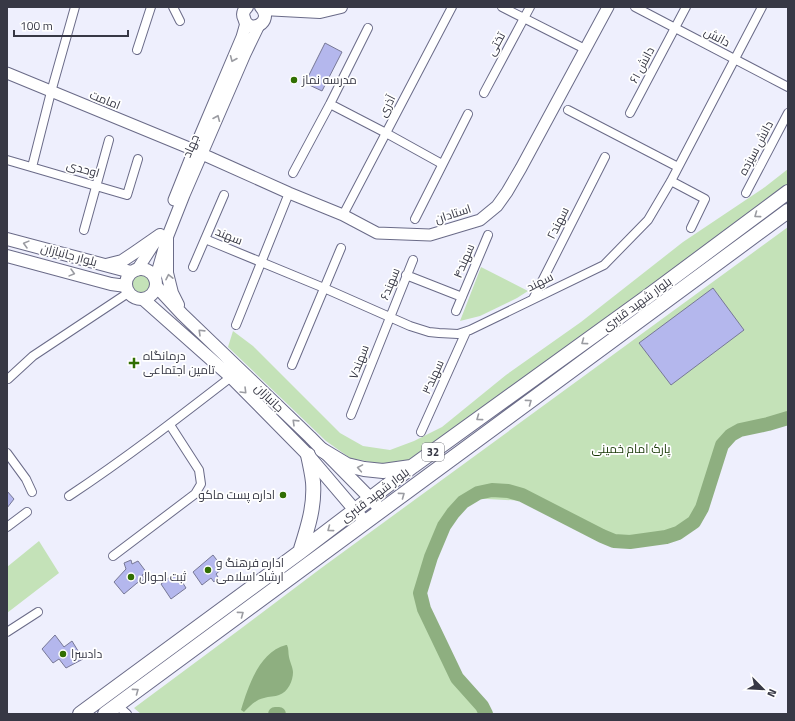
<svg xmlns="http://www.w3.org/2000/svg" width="795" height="721" font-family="'Titillium Web',Cairo,sans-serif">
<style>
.green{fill:#c4e2b8}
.water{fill:#8eaf80}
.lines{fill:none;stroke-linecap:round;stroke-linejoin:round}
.river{stroke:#8eaf80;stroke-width:14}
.building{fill:#b4b7ed;stroke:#777896}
.minor-casing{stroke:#6a6b88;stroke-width:10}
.tertiary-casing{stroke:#6a6b88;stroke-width:13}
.secondary-casing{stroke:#6a6b88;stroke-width:14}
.trunk-casing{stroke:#6a6b88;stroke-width:16}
.minor{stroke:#fff;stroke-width:8}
.tertiary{stroke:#fff;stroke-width:11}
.secondary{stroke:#fff;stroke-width:12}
.trunk{stroke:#fff;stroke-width:14}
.oneway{stroke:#9b9ca2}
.poi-dot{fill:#316f02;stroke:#fff;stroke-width:1.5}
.labels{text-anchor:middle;stroke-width:3.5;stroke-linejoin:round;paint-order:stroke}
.shield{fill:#fff;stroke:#73747d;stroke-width:1}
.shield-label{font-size:11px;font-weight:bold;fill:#373845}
.street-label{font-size:12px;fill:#373845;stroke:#fff}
.poi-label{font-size:12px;fill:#373845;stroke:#fff;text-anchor:start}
.park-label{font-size:12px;fill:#193907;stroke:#fff}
</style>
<rect width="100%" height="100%" fill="#eeeffd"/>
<path class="green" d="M788 169V185L718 237 418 457 406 462 381 464 350 458 326 441 228 347 233 331 253 346 340 433 363 446 390 450 414 441 442 427 506 375 581 322 683 242 765 187Z
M788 227V417L772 425 730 434 708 487 690 527 657 534 616 537 559 510 527 501 468 498 431 550 420 580 439 638 460 677 483 714H141L134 708 235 633 320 569Z
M481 267 528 291 517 298 480 316 460 321Z
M132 284a9 9 0 1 1 18 0a9 9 0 1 1-18 0Z
M39 541 59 573 7 613V567Z"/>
<path class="water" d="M286 645H287C289 649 288 653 289 657 290 662 293 668 293 672 293 681 288 692 279 695 275 697 269 696 264 698 255 700 250 706 244 712L241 710C248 687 259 652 286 645Z"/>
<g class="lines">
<path class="river" d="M275 714H279
M486 714 482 706 457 678 424 609 420 593 431 557 444 526 453 513 463 502 478 493 492 490 508 491 522 495 602 536 614 541 630 542 666 537 678 533 694 522 702 508 722 445 731 435 740 430 768 424 788 418"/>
</g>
<path class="building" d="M325 43 342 52 322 91 305 83Z
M713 288 744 330 671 385 639 343Z
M7 491 14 499 7 508Z
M213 555 223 568 216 574 218 577 214 582 211 578 202 585 193 572Z
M131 560 132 564 138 561 147 573 142 575 145 579 137 583 124 594 114 582 126 569 124 563Z
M175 575 181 580 186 588 171 599 161 584 170 577Z
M55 635 64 647 72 641 83 659 66 668 59 659 53 663 42 649Z"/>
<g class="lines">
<defs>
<path id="minor" d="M173 7 180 21
M502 7 585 49
M635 7 788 87
M137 50 151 7
M484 93 530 7
M330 104 386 133 442 164
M568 110 678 167
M630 113 686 7
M7 160 127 195 138 159
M32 167 51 92 75 7
M293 173 330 104 368 28
M671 181 705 199 691 228
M746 193 788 113
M343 215 452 7
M415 219 468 114
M84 230 109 140
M205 239 324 288 410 326 429 332 439 333 458 334 470 330 604 265 648 220 671 181 762 7
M193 267 224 195
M406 275 462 297
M533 299 605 157
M456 311 488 235
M236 325 289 193
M292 365 341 248
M8 379 33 356 128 293
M351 415 413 260
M421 432 466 332
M7 453 26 479 32 492
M69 496C125 459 178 418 231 377
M7 527 27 512
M113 556 195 494 201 484 199 470 170 425
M7 632 38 612
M117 705 127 714"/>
<path id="tertiary" d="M7 73 194 150
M202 154 289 193 343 215 377 233 430 235 480 220 497 206 507 192 521 168 608 7
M174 200 194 150 242 37 246 23
M137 270 159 236
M155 280 167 238 184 195 245 54 259 25"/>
<path id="secondary" d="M247 7C244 10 242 14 244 18 248 36 275 22 261 7
M263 9 320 12 341 7
M167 238V273L172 293 178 305
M7 239 131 272
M7 256 111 284 126 286
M106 265 122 261 134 253 160 235
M126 284a15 15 0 1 1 30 0a15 15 0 1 1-30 0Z
M156 286 182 314 310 437 370 498 381 510
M143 299 231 377 308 455 365 522"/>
<path id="trunk" d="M322 450 347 465 364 469 383 471 411 467
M300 552C307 530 315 507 313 482 312 473 310 464 308 455
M80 714 300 552 413 466 647 297 788 192
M105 714 788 211"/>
</defs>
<use href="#minor" class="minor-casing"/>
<use href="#tertiary" class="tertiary-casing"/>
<use href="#secondary" class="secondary-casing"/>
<use href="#trunk" class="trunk-casing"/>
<use href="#minor" class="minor"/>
<use href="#tertiary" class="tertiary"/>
<use href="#secondary" class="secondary"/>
<use href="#trunk" class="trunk"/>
</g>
<defs><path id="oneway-chevron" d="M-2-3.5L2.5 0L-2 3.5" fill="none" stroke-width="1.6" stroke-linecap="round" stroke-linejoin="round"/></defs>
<g class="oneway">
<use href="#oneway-chevron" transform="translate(233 59) rotate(113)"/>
<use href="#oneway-chevron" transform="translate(217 118) rotate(-67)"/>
<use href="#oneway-chevron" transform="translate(757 215) rotate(144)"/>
<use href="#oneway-chevron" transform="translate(26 244) rotate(-165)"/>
<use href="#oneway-chevron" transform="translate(72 273) rotate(15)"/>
<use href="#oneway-chevron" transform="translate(169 277) rotate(-102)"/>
<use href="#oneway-chevron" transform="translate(201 332) rotate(-136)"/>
<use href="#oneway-chevron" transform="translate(584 342) rotate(144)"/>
<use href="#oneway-chevron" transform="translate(244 391) rotate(45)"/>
<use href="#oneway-chevron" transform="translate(529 402) rotate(-36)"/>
<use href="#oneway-chevron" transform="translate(479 418) rotate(144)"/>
<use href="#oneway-chevron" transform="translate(295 422) rotate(-136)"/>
<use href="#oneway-chevron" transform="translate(360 468) rotate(-170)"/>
<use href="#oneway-chevron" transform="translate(402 495) rotate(-36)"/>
<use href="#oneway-chevron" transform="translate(330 529) rotate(143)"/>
<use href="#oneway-chevron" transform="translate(241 614) rotate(-36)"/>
<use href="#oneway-chevron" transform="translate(136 691) rotate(-36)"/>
</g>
<g class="poi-dot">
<circle cx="294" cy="80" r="4"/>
<path d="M132 357h4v4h4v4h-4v4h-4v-4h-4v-4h4z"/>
<circle cx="283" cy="495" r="4"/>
<circle cx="208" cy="570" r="4"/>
<circle cx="131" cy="577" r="4"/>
<circle cx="63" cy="654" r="4"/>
</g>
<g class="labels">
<rect class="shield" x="422" y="443" width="22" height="18" rx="3"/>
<g class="shield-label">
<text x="433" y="456">32</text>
</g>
<g class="street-label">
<text transform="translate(717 37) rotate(28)" y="4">دانش</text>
<text transform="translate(496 44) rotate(-61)" y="4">تختی</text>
<text transform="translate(642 65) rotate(-62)" y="4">دانش ۶۱</text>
<text transform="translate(105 100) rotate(22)" y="4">امامت</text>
<text transform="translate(387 106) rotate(-63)" y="4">آذری</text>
<text transform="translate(191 146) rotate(-67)" y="4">جهاد</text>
<text transform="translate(756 148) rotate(-62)" y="4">دانش سیزده</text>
<text transform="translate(83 169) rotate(16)" y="4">اوحدی</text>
<text transform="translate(453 214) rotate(-18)" y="4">استادان</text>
<text transform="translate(558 223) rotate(-63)" y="4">سهند۲</text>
<text transform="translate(229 236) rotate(22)" y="4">سهند</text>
<text transform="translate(69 255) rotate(15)" y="4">بلوار جانبازان</text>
<text transform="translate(464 261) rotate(-67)" y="4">سهند۴</text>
<text transform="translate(540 282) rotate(-26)" y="4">سهند</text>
<text transform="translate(390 284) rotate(-68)" y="4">سهند۶</text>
<text transform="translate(637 304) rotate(-36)" y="4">بلوار شهید قنبری</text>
<text transform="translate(359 362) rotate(-69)" y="4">سهند۷</text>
<text transform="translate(433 377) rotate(-66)" y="4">سهند۳</text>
<text transform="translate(269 398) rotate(44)" y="4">جانبازان</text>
<text transform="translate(375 495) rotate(-37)" y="4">بلوار شهید قنبری</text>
</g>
<g class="poi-label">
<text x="302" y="84">مدرسه نماز</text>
<text x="143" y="360">درمانگاه<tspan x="143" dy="14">تامین اجتماعی</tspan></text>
<text x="275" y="499" text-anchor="end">اداره پست ماکو</text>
<text x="216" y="567">اداره فرهنگ و<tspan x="216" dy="14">ارشاد اسلامی</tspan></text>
<text x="139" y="581">ثبت احوال</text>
<text x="71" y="658">دادسرا</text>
</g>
<g class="park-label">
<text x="631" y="453">پارک امام خمینی</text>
</g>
</g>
<rect width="795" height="721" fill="none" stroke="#373845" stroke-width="16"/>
<g transform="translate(763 689) rotate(114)" stroke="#ffffff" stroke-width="3" paint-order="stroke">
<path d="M0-3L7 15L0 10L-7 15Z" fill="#373845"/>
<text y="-6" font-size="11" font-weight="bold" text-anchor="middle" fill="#373845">N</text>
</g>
<path d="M14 30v6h114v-6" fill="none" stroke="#373845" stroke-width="2"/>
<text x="20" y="30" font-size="12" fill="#373845" stroke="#ffffff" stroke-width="3" paint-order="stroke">100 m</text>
</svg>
